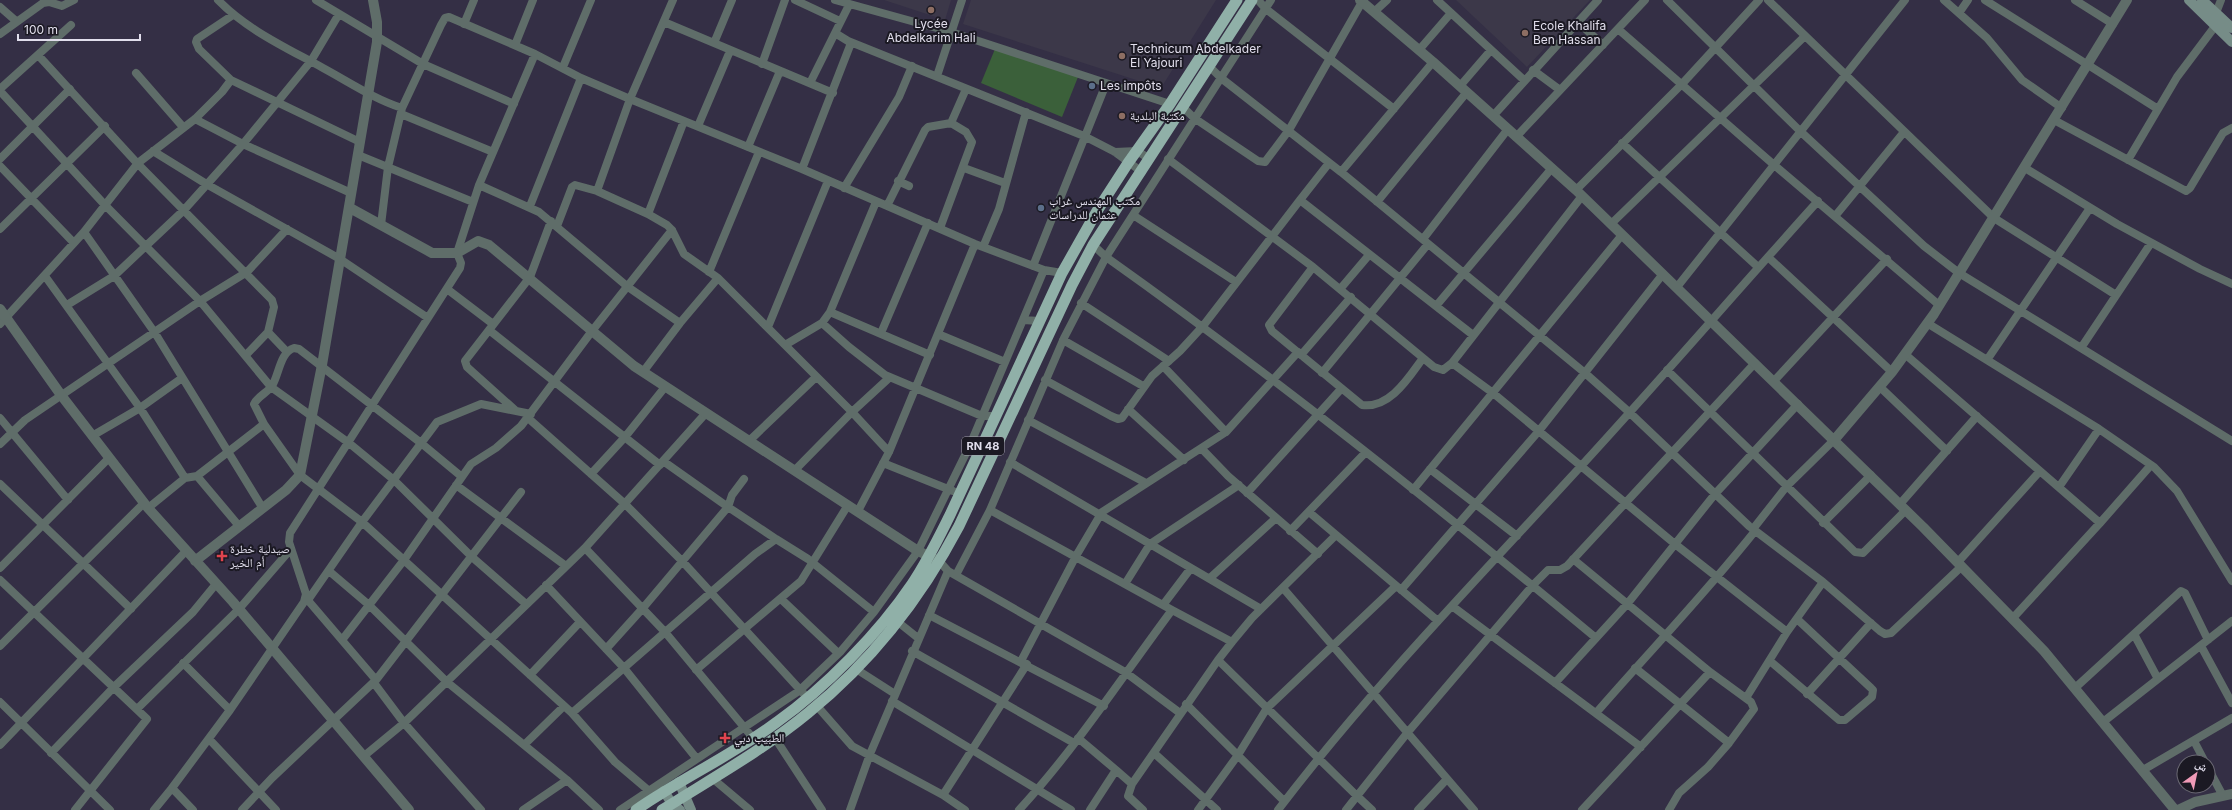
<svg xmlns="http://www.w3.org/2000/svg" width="2232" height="810" font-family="Inter,'Noto Naskh Arabic',sans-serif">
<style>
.education{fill:#3c3849}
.green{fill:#3b603a}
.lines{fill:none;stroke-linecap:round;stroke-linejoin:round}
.minor{stroke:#5f6d69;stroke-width:8}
.tertiary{stroke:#5f6d69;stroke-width:10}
.secondary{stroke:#768c87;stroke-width:10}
.trunk{stroke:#90b0a8;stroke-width:11}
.education-dot{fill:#8d6e63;stroke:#1b1923;stroke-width:1.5}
.service-dot{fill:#5c6f8a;stroke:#1b1923;stroke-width:1.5}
.health-dot{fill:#e0444e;stroke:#1b1923;stroke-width:1.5}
.labels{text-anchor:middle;stroke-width:4;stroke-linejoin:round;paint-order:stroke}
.shield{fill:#1b1923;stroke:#a6a3b0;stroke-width:1}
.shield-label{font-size:11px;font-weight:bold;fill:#e1deec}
.poi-label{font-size:12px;fill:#e1deec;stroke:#1b1923;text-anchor:start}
</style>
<rect width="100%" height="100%" fill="#342f45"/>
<path class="education" d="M884 0H951L945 20Z
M971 0H1216L1161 88 963 24Z
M1456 0H1590L1527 67Z"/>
<path class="green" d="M995 49 1078 77 1062 117 981 83Z"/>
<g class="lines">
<path class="minor" d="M218 0C247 30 287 48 323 68 349 82 374 99 402 108L441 25 445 18 449 17 535 54 581 78 630 99 802 169 975 244 1044 270 1062 273
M316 0 423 64 514 104
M795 0 840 21
M835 0 951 32 1170 104
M1258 0 1266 9 1394 109
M1437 0 1524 80
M1667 0 1800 131 1924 246 1959 273 2081 348 2151 243
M1768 0 1994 218 2116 295
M1944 0 1987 38 2022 80 2062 108
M1985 0 2158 109
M2075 0 2113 24
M849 5 835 33 848 41 1084 136 1115 152 1142 172
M0 7 16 21
M1374 12 1387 0
M1959 13 1968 0
M2216 13 2221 0
M664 22 833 93
M1578 22 1603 45
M464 24 474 0
M1618 29 1773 164 1939 305
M0 34 43 3 49 2 62 6 74 0
M714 43 732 0
M515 45 533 0
M1419 50 1451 13
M38 55 136 162 272 300 274 307 268 332 287 352
M762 64 785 0
M1209 66 1221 78 1341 172 1585 373 1629 412 1749 526 1823 582 1880 631 1885 634 1891 633 1962 566
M563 67 591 0
M1533 70 1560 90
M136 73 183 127
M937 76 962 0
M231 80 360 142
M810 83 835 33
M1460 86 1491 50
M0 89 71 25
M0 91 104 204 200 301 271 387 349 443 394 480 472 557 526 604
M1182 106 1194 118 1258 161 1265 162 1289 130 1362 2
M401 114 493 152
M1493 116 1598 0
M195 119 243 144 351 193
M2054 120 2186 191 2190 188 2223 133 2232 128
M951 123 966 89
M698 126 730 51
M1516 137 1645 0
M1622 143 1758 267
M748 147 780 71
M153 151 208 185 340 259 428 318
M1115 152 1137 151 1150 159
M358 155 473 202
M0 159 70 89
M1168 159 1313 267 1434 367 1443 370 1452 363
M2128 160 2177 77 2216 25
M1329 163 1300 200 1473 335
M0 166 74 243
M964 168 1005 183
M2025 168 2117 224 2200 269 2232 284
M802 169 851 43
M1341 172 1433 62
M898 181 909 186
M479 185 539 212 628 287 680 323
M844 188 899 97 912 66
M1576 190 1682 84 1759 0
M597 191 630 99 673 0
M1582 196 1452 363 1493 393 1675 544 1787 632 1823 582
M1377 202 1467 92
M530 206 581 78
M887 206 925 130 928 127 951 123 966 132 972 142 940 228
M648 214 667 225 672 230 684 254 718 278 785 345 822 323 830 312 876 202
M1133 215 1236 282
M1836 215 1904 132
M1611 224 1805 36
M381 225 388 167 402 108
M557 226 572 187 575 185 597 191 648 214 684 121
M0 229 105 126
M84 232 155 333 262 507
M1423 239 1508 129
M1093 245 1106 257C1275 377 1437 506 1596 638
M983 247 999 209 1026 112
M1768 257 1892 372
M1033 266 1106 84
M1313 267 1269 325 1272 331 1362 405C1390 409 1409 377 1423 358
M709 272 759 152
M45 276 140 408 185 478 148 508
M1677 287 1905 0
M1341 288 1369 255
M447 289 493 324
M1081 303 1169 361
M67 305 114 276 184 210 243 144 311 61 339 14
M1436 306 1552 168
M830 312 930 355
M1023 320 1040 321
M822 323 849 347 885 375 982 416H996
M1927 323 1987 360 2090 208
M0 324 84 232 138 163 195 119 222 92 231 80 199 49 196 42 197 39 233 15
M768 327 828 181
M489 330 660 465
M881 333 928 223
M938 334 1005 362
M1063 340 1143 386
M785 345 852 412 889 452
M2081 348 2232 441
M246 355 268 332
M1301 355 1351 297
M1906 355 2100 523 2013 618
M1987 360 2099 429 2154 467 2177 491 2232 581
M1163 366 1226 432
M1667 370 1855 552 1863 553 1906 510
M643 372 680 323 718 278
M1322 373 1428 244
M1045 380 1111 416 1118 419 1122 418 1152 376 1180 351 1203 326 1300 200
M1774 381 1887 259
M1880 387 1947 451
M1128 409 1184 460
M515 410 467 367 465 361 530 277 551 221
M0 418 68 500
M528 418 625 504 683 562 804 694
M1028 420 1146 483
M92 436 140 408 182 378
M749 441 816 377
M0 444 25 420 200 301 247 272 287 229
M1202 449 1228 476 1318 554
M663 461 728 507 776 539
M1010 462 1261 609
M883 463 953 491
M1430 469 1517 536
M795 470 852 412 889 378
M591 474 625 437 665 387
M197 476 239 526
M462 477 421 443 299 349 294 348C280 352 279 375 272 386 267 393 258 396 254 404L264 424 300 475 362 522 572 713 615 762 648 790
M185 478 197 476 264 424
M0 484 131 609
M456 485 566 566
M2059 487 2099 429
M1413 490 1622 235
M1247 493 1341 389
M1900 504 1977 416
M990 510 1172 610
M858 511 889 452 975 244
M1309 512 1438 621
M1823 523 1871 475
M2100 523 2151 465
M1753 529 1786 487 1835 439
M1290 531 1365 453
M585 548 665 632 753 738
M1573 559 1710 672 1751 702 1754 709 1729 743 1635 668
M940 562 948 571 1125 672 1180 713
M1958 562 2040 471
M0 568 109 458
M329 571 369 605 447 682 567 780 599 810
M956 575 990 510 1064 338 1106 257 1271 0
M1210 578 1276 518
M0 580 147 719 75 810
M1125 584 1150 544 1239 485
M546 585 624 668 697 759
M1283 588 1474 810
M1401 590 1538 432 1663 274
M306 598 376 680
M781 599 838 653
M308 600 362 522 437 422 481 404 531 414
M1163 605 1191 568
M1452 606 1641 747
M929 615 1104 706
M898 622 918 638
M2134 634 2158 679
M342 640 404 560 471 464 496 448 521 426 592 331 672 230
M1232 642 1252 618 1335 536
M0 646 144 503
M2201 646 2232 703
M606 649 643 608 728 507 732 495 744 479
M912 651 1074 743
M1021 661 1076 556 1102 512 1226 432 1298 352
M1770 661 1839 720H1845L1872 697 1873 690 1871 688 1797 619
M183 663 230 710
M856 669 895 694
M696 670 801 581 848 505
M530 675 580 622
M374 683 404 723 481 810
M1555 683 1628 603 1715 494 1798 404
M2075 688 2181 591 2185 593 2208 640
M1807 694 1871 623
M1746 698 1787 632
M892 701 1071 810
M0 702 110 810
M1186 704 1284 801
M817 706 852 746 943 795 965 810
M137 709 239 609 291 549
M572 713 755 554 776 539 808 559 874 612
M1596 713C1649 652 1705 594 1755 531
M2103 722 2232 621
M775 738 822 810
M1078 738 1116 770
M209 739 276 810
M2194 741 2205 762
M0 745 186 551
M524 745 564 706
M51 753 114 687 193 612 216 584
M1154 753 1217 810
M364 756 404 723 585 548 706 413
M2208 768 2223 796
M2143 770 2232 718
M712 778 750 810
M1132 784 1128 796 1143 810
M172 788 230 710 304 602 306 594 289 542 290 533 460 268 461 263 457 253 479 185 535 54
M943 795 1027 664
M154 810 172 788 193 810
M242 810 272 778 376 680 521 492
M523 810 567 780
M620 810 799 691 841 651 874 612 918 551 970 445 1044 270
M850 810 870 754 948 571
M1019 810C1076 748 1122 677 1172 610L1232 642 1218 660
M1090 810 1116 770 1132 784 1218 660 1357 796 1346 810
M1198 810 1238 755 1267 708 1396 586
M1278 810C1367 693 1470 587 1570 478 1654 387 1735 293 1818 201
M1372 810 1357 796 1408 732 1533 585 1548 570H1560L1567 566 1755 363
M1418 810 1447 779
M1582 810 1710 672
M1669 810 1679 793 1708 767 1729 743"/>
<path class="tertiary" d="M1360 0 1433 62 1576 190 1923 527 2044 651 2175 810
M350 208 432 253H457L478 241 489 245 634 366 918 551 935 559
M0 309 61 395 148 508 233 602 409 810
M1835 439 1892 372 1934 314 2127 0
M195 561 286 490 300 475 322 365 377 42V22L373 0
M2178 810 2195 802 2232 794"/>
<path class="secondary" d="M2189 0 2232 42
M2202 0 2232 28
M679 782 691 810
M664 791 672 804 680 810"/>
<path class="trunk" d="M636 810C682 778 733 755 777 722 825 688 879 633 912 584 927 562 938 539 950 515L1062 273 1097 211 1128 163 1170 104 1237 0
M662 810C711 779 763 750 808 713 871 662 921 598 959 526L1072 285 1093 245 1252 0"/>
</g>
<g class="education-dot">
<circle cx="931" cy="10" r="4"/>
<circle cx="1525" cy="33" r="4"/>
<circle cx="1122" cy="56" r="4"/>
<circle cx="1122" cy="116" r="4"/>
</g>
<g class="service-dot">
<circle cx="1092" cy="86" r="4"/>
<circle cx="1041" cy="208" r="4"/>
</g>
<g class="health-dot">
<path d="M220 550h4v4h4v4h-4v4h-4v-4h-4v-4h4z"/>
<path d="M723 732h4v4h4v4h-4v4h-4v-4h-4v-4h4z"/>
</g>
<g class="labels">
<rect class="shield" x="962" y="437" width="42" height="18" rx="3"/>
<g class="shield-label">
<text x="983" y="450">RN 48</text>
</g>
<g class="poi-label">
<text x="931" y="28" text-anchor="middle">Lycée<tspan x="931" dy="14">Abdelkarim Hali</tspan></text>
<text x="1533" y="30">Ecole Khalifa<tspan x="1533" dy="14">Ben Hassan</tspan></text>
<text x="1130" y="53">Technicum Abdelkader<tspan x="1130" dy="14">El Yajouri</tspan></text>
<text x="1100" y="90">Les impôts</text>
<text x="1130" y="120">مكتبة البلدية</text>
<text x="1049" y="205">مكتب المهندس غراب<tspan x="1049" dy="14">عثمان للدراسات</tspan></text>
<text x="230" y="553">صيدلية خطرة<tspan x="230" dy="14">أم الخير</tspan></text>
<text x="734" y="742">الطبيب دبي</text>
</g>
</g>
<g transform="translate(2196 774) rotate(33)"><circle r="19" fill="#1b1923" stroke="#6a6873"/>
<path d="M0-3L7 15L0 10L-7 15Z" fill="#f09ab7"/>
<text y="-6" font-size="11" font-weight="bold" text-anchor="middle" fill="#e1deec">ش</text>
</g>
<path d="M18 34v6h122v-6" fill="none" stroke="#e1deec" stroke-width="2"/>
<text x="24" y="34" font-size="12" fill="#e1deec" stroke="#1b1923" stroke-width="3" paint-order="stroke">100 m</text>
</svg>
